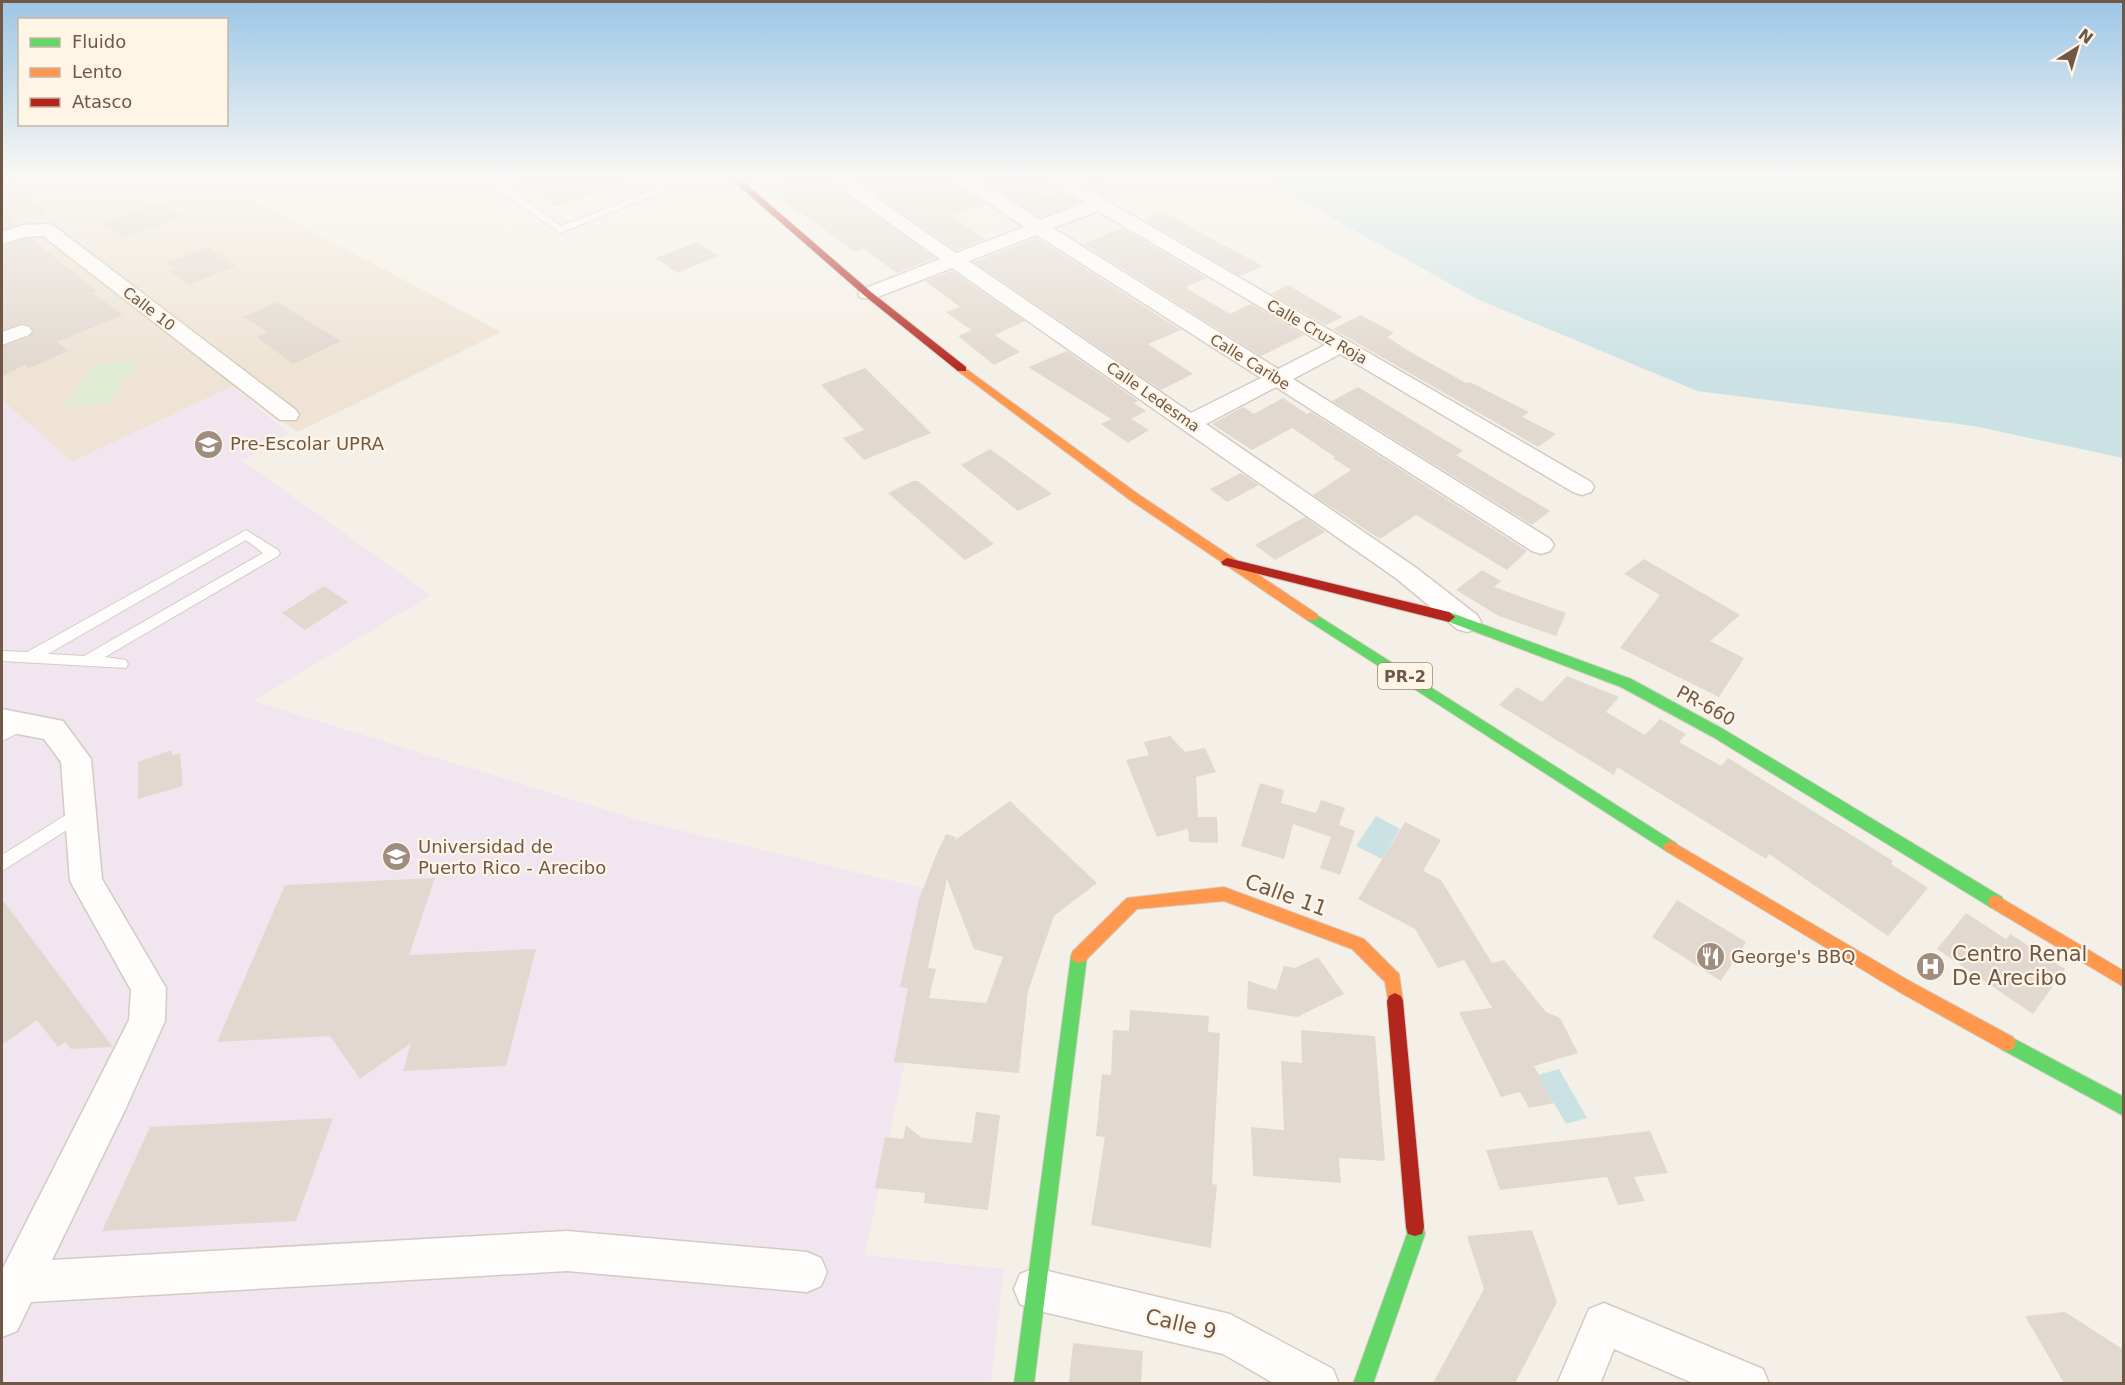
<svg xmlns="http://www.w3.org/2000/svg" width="2125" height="1385" font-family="'DejaVu Sans',sans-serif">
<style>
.residential{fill:#eee3d4}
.education{fill:#f1e6ef}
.green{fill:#e1ebd2}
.water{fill:#cae2e4}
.building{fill:#e1d8cf;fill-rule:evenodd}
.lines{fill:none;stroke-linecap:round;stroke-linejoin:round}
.lane-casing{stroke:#d3cbc2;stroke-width:2}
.street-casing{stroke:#d3cbc2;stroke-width:3}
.fast-casing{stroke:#d5ccc4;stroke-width:2}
.slow-casing{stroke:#d5ccc4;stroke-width:2}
.jam-casing{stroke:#d5ccc4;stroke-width:2}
.path{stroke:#d6cfc9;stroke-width:2;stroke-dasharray:1 3;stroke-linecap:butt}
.lane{fill:#fefdfb;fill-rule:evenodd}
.street{fill:#fefdfb;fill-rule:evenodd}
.fast{fill:#63d668;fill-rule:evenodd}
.slow{fill:#ff974d;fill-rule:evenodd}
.jam{fill:#b3261e;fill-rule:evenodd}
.labels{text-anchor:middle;stroke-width:4.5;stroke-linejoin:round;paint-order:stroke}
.far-street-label{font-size:15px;fill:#705849;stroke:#fef5e6}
.shield{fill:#fef5e6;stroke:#9b8778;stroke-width:1.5}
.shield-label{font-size:16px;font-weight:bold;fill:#705849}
.poi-label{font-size:18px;fill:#705849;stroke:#fef5e6;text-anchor:start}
.street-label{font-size:18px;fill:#705849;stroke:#fef5e6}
.near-street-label{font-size:21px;fill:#705849;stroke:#fef5e6}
.near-poi-label{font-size:21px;fill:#705849;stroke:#fef5e6;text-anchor:start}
</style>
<rect width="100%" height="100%" fill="#f5f0e7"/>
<path class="residential" d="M2 177H211L501 332 298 432 233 386 72 462 2 400Z"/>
<path class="education" d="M233 386 289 433 243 461 431 595 253 701 645 822 940 892 865 1255 1004 1269 991 1383H2V400L72 462Z"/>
<path class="green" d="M139 361 108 404 63 407 95 363Z"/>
<path class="water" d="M1259 177H2123V458L1974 426 1697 391 1477 299Z
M1376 816 1400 829 1382 859 1356 846Z
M1559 1069 1587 1118 1566 1124 1538 1075Z"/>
<path class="building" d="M515 177H631L632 180 555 207Z
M796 177H823L935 258 897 273 864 249 855 252 785 201 790 199 771 186Z
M850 177H946L986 204 952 216 986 239 956 250Z
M979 177H1042L1047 182 1034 187 1048 196 1061 191 1080 202 1040 218Z
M1094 178 1119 192 1105 197 1081 183Z
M2 179 47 212 11 220 16 225 2 230Z
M159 202 183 216 124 239 101 224Z
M1162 211 1216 241 1263 266 1240 276 1143 219Z
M1122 228 1207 278 1186 287 1189 290 1230 314 1251 304 1304 335 1261 356 1083 244Z
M1037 238 1181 330 1148 344 1193 374 1161 390 974 262Z
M25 239H32L97 291 92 293 123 315 57 342 68 351 29 368 25 365 2 376V347L30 337 34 331 31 326 23 323 2 330V246Z
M698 242 719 256 677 273 656 258Z
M207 247 236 266 189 285 168 270 174 268 167 263Z
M952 271 1025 321 995 335 1020 352 994 365 958 336 971 330 946 312 960 307 925 281Z
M1288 285 1343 317 1326 325 1271 294Z
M277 302 341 341 293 364 257 337 268 332 243 317Z
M1361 315 1394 333 1387 337 1414 354 1466 383 1470 382 1529 412 1522 417 1556 434 1538 447 1333 329Z
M1067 351 1138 401 1134 403 1146 411 1131 419 1149 430 1128 443 1101 424 1111 419 1028 367Z
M865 368 931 433 864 460 843 438 864 430 821 385Z
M1358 387 1463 451 1456 455 1550 511 1532 525 1332 401Z
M1283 398 1307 414 1311 412 1527 551 1507 570 1416 515 1380 539 1313 495 1351 470 1333 458 1335 457 1292 428 1252 450 1212 424 1243 407 1254 414Z
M990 449 1052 494 1018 511 961 465Z
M1241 473 1259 485 1227 502 1210 489Z
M913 481H918L994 544 965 560 888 493Z
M1305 517 1325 532 1275 560 1255 545Z
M1644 559 1740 615 1710 641 1744 658 1719 697 1620 648 1660 595 1624 574Z
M1482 570 1501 581 1494 587 1566 613 1556 636 1499 616 1456 590Z
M324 586 348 602 305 630 282 613Z
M1567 676 1619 697 1606 712 1645 735 1660 719 1686 734 1679 742 1721 766 1728 758 1893 861 1891 864 1928 888 1888 936 1769 854 1766 859 1617 767 1614 775 1499 705 1517 687 1542 702Z
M1170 736 1185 752 1205 748 1216 772 1196 777 1198 817H1217L1218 843 1189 842 1188 829 1157 837 1126 760 1149 755 1144 742Z
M172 750V756L180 753 183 786 138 799V762Z
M1260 783 1284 790 1281 803 1316 813 1321 800 1345 808 1339 825 1355 831 1340 875 1320 868 1331 837 1293 824 1284 859 1241 846Z
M1010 801 1097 883 1054 916 1028 991 1019 1073 894 1062 908 988 900 987 919 899 937 853 946 834 956 837 955 840ZM947 879 974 949 1003 957 986 1003 929 998 936 969 928 968Z
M1405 822 1441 840 1423 871 1441 880 1492 963 1504 960 1546 1012 1560 1018 1578 1053 1534 1066 1554 1103 1529 1108 1520 1092 1501 1097 1459 1012 1492 1008 1464 960 1438 968 1415 929 1358 899Z
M435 878 409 955 536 949 506 1066 403 1071 411 1043 360 1079 330 1036 217 1042 285 885Z
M2 899 113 1047 71 1049 65 1042 58 1047 37 1020 2 1045Z
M1677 900 1746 942 1721 981 1652 937Z
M1966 913 2006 939 2010 934 2065 969 2033 1014 1937 949Z
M1318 957 1344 994 1297 1017 1247 1009 1248 981 1276 990 1284 966 1295 968Z
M1130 1010 1209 1016 1208 1032 1220 1033 1212 1184 1217 1185 1211 1248 1091 1225 1105 1137 1096 1136 1102 1074 1111 1075 1113 1030 1129 1031Z
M1301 1030 1375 1036 1385 1161 1339 1158 1341 1183 1253 1176 1251 1127 1284 1130 1281 1061 1302 1063Z
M976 1112 1000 1115 988 1210 924 1203 925 1193 875 1188 885 1137 903 1139 906 1125 922 1138 972 1143Z
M333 1118 296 1221 102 1231 150 1127Z
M1650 1131 1668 1173 1634 1177 1645 1201 1618 1205 1607 1177 1500 1190 1486 1150Z
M1532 1230 1557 1302 1515 1383H1433L1484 1289 1467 1236Z
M2065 1312 2124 1350V1383H2064L2025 1316Z
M1073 1343 1143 1351 1141 1383H1069Z"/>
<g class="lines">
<defs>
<path id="lane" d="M474 177C505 177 536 209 561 226L686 177H699L560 233 499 191Z
M246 530 278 550 280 553 278 556 105 657 126 660 128 664 126 668 2 661V651L27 652ZM246 540 263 553 84 656 48 654Z
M23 718 28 720 31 724 28 728 2 741V728Z
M80 806 86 808 88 813 86 818 2 871V855Z"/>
<path id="street" d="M825 177H846L956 253 1024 227 950 177H972L1040 220 1085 203 1044 177H1066L1591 482 1594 487 1591 492 1582 495 1573 492 1340 354 1293 379 1550 539 1554 545 1550 551 1541 554 1532 551 1276 387 1206 424 1415 567 1477 615 1481 622 1477 629 1467 632 1457 629 1397 579 952 268 875 298H861L858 294 861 290 940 259ZM1098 211 1325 345 1278 369 1053 228ZM1037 235 1261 378 1191 413 969 261Z
M47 224 54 226 296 410 299 415 296 420H280L43 236 25 237 2 244V232L23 225Z
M22 325 29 327 32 331 29 335 2 345V332Z
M2 709 63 721 91 759 102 879 166 988 165 1021 125 1110 52 1260 567 1231 807 1252 821 1258 827 1272 821 1286 807 1292 567 1271 31 1302 17 1331 2 1337V1270L129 1020 131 990 70 881 61 762 44 739 2 731Z
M1035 1268 1230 1314 1333 1369 1339 1384H1275L1223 1354 1035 1310 1020 1304 1014 1289 1020 1274Z
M1604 1303 1763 1369 1769 1384H1695L1614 1349 1600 1384H1557L1589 1309Z"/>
<path id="fast" d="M1312 612 1676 843 1679 847 1676 851 1671 853 1666 851 1307 620 1306 617Z
M1449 612 1631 679 1723 729 2002 897 2004 902 2002 907 1996 909 1990 907 1713 737 1621 687 1444 620 1443 617Z
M1079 949 1085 951 1087 956 1034 1384H1014L1071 956 1073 951Z
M2007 1035 2124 1097V1116L2001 1049 1998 1043 2001 1037Z
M1415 1218 1422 1220 1425 1234 1373 1384H1353L1407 1234 1406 1227 1408 1220Z"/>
<path id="slow" d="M962 366 1138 494 1317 614 1318 617 1317 620H1307L1130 500 958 371V367Z
M1671 841 1913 983 2013 1037 2016 1043 2013 1049 2007 1051 2001 1049 1901 993 1666 851 1663 847 1666 843Z
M1224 887 1364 939 1399 974 1403 1001 1401 1006 1395 1009 1389 1006 1385 982 1352 949 1224 901 1137 909 1085 961 1079 963 1073 961 1071 956 1073 951 1127 898Z
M1996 895 2124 971V987L1990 907 1988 902 1990 897Z"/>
<path id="jam" d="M729 177H738L871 292 966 367V371H958L865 296Z
M1227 558 1449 612 1455 617 1449 622 1223 565 1221 562Z
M1395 993 1401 996 1403 1001 1424 1227 1422 1234 1415 1236 1408 1234 1406 1227 1387 1001 1389 996Z"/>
</defs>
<use href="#lane" class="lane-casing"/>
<use href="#street" class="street-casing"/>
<use href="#fast" class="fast-casing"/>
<use href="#slow" class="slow-casing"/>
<use href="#jam" class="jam-casing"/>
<path class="path" d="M1123 195 1138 189"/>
<use href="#lane" class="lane"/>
<use href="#street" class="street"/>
<use href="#fast" class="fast"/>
<use href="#slow" class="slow"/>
<use href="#jam" class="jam"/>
</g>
<linearGradient id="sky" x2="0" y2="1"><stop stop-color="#9cc6e6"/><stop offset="0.48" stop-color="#faf8f4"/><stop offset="1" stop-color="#faf8f4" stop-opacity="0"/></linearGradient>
<rect width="2125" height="371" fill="url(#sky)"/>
<defs>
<symbol id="school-disc" viewBox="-11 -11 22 22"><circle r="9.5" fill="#9f8d80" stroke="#fef5e6"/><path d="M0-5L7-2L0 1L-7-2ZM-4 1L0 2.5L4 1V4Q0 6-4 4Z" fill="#fff"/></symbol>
<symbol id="university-disc" viewBox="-11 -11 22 22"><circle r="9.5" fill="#9f8d80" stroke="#fef5e6"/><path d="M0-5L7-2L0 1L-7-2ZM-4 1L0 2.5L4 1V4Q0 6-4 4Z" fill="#fff"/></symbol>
<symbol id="restaurant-disc" viewBox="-11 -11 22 22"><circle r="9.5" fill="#9f8d80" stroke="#fef5e6"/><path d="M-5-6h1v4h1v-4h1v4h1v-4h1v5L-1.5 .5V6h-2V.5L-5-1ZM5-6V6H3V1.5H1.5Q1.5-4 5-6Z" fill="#fff"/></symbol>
<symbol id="hospital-disc" viewBox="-11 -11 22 22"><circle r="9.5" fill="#9f8d80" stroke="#fef5e6"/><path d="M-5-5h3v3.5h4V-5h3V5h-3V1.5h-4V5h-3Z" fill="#fff"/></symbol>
</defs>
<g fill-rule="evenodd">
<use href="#school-disc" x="192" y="428" width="33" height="33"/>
<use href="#university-disc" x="380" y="840" width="33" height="33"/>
<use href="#restaurant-disc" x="1694" y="940" width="33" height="33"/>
<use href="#hospital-disc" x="1914" y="950" width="33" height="33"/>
</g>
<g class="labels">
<g class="far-street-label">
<text transform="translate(149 309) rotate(38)" y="5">Calle 10</text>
<text transform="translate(1317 332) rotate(30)" y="5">Calle Cruz Roja</text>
<text transform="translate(1250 362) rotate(32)" y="5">Calle Caribe</text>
<text transform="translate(1153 397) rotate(35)" y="5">Calle Ledesma</text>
</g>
<rect class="shield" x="1378" y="663" width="54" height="26" rx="4.5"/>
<g class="shield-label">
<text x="1405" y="682">PR-2</text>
</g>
<g class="poi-label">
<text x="230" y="450">Pre-Escolar UPRA</text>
<text x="418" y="853">Universidad de<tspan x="418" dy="21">Puerto Rico - Arecibo</tspan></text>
<text x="1731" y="963">George's BBQ</text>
</g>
<g class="street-label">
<text transform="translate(1706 706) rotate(29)" y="6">PR-660</text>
</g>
<g class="near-street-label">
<text transform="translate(1286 895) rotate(20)" y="7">Calle 11</text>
<text transform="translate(1181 1324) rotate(13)" y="7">Calle 9</text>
</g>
<g class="near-poi-label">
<text x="1952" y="961">Centro Renal<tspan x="1952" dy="24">De Arecibo</tspan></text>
</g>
</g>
<rect width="2125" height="1385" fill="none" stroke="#705849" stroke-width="6"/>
<rect x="18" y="18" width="210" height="108" fill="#fef5e6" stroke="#c5b6a7" stroke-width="1.5"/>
<rect x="30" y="38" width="30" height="9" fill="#63d668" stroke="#c5b6a7" stroke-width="1.5"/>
<text x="72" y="48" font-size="18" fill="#705849">Fluido</text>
<rect x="30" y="68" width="30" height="9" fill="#ff974d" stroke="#c5b6a7" stroke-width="1.5"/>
<text x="72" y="78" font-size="18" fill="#705849">Lento</text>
<rect x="30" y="98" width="30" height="9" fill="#b3261e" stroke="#c5b6a7" stroke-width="1.5"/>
<text x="72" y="108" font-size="18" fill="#705849">Atasco</text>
<g transform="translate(2077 48) rotate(37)" stroke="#fef5e6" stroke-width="4.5" paint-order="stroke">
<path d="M0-4.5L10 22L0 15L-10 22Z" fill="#705849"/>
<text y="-9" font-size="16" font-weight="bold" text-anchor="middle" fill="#705849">N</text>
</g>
</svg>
